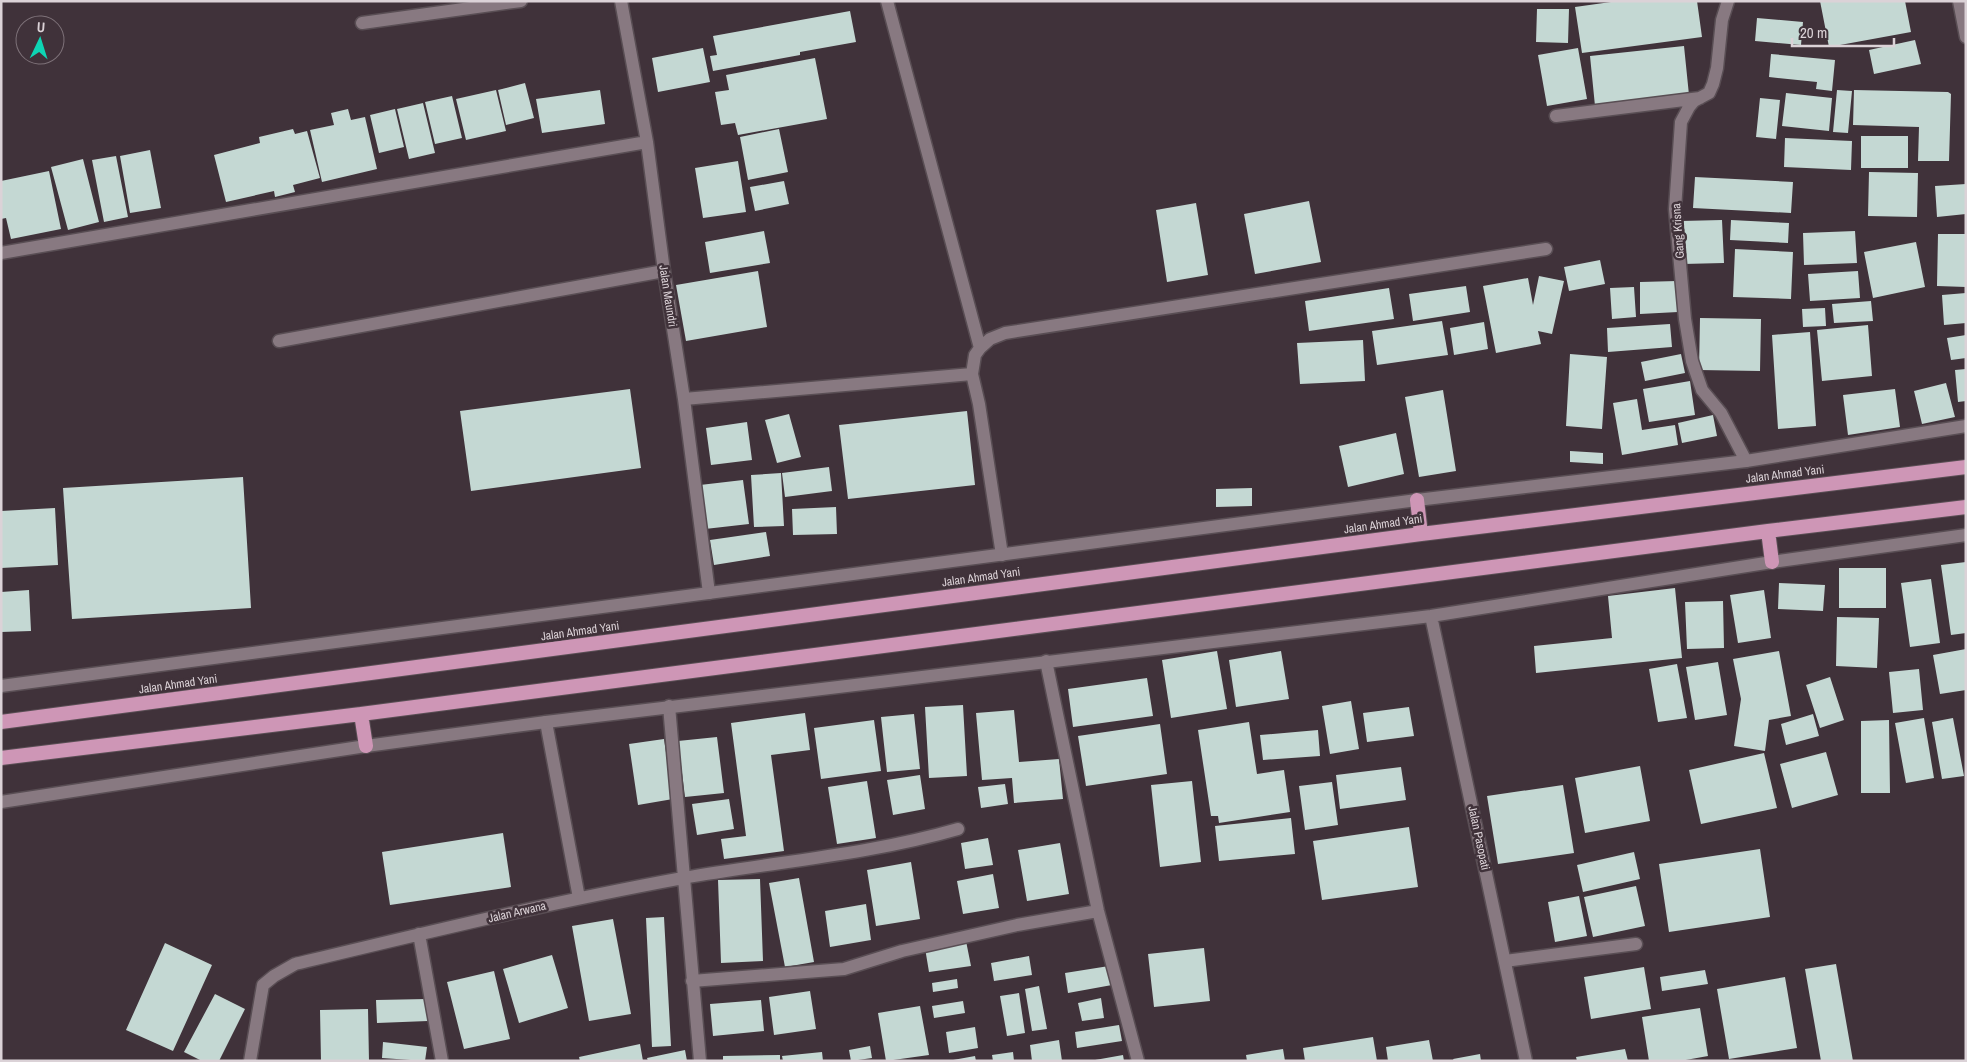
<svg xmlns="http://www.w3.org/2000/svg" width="1967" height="1062" font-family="'Archivo Narrow',sans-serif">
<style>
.building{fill:#c4d8d3}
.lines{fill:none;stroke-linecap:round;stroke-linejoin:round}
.service-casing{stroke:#594e54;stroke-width:15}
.minor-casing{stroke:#594e54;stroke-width:15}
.tertiary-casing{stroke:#594e54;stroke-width:15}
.secondary-casing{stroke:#594e54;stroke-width:15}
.trunk-casing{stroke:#594e54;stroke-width:16}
.service{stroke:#887981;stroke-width:12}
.minor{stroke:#887981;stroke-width:12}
.tertiary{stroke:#887981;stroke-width:12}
.secondary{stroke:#887981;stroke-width:12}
.trunk{stroke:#ce96b6;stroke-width:14}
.labels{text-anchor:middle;stroke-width:5;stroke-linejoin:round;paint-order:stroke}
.street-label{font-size:12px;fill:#dbd2d7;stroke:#40323a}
</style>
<rect width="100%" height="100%" fill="#40323a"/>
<path class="building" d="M1618 1H1697L1702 37 1582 53 1575 7Z
M1820 1H1905L1911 32 1829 47Z
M1537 9H1569L1568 43 1536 42Z
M850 11 856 42 800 52V55L713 71 710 56 717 55 713 36Z
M1757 18 1803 22 1801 45 1755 41Z
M1915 40 1921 64 1874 74 1869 50Z
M1684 46 1689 95 1595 106 1590 56Z
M703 48 710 82 658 92 652 58Z
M1578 48 1587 99 1547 106 1538 55Z
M1771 54 1835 60 1832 91 1816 89 1817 82 1769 77Z
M815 58 827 119 738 135 735 123 721 125 715 92 729 90 726 75Z
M525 83 534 118 506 125 498 90Z
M496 90 506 131 466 140 456 99Z
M600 90 605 124 542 133 536 99Z
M1837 90 1852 91 1848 133 1833 132Z
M1854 90 1948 92 1951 94 1949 161H1918L1919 127 1853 125Z
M1786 93 1832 98 1829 131 1782 126Z
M452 96 462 138 435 144 425 102Z
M1760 98 1780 100 1776 139 1756 137Z
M423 103 435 153 409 159 397 109Z
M348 109 351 120 365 117 377 169 322 182 310 130 334 125 331 113Z
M395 109 404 147 379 153 370 115Z
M293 129 295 134 307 131 320 178 293 185 295 192 275 197 274 191 226 202 214 155 260 143 259 137Z
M779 129 788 172 748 180 740 137Z
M1861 136H1908V168H1861Z
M1785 138 1852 141 1851 170 1784 167Z
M150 150 161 208 130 213 120 156Z
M116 156 128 217 104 222 92 160Z
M83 159 99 222 68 230 51 167Z
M738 161 746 212 703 218 695 168Z
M49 171 61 229 11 239 6 218 1 219V181Z
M1869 172 1918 173 1917 217 1868 216Z
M1695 177 1793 182 1791 213 1693 208Z
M784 181 789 204 755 211 750 187Z
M1966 184V214L1937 217 1935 186Z
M1309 201 1321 262 1255 274 1244 214Z
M1196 203 1208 275 1167 282 1156 210Z
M1722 220 1724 263 1683 264 1681 221Z
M1731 220 1789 223 1788 243 1730 240Z
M764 231 770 263 710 273 705 242Z
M1855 231 1857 263 1804 265 1803 233Z
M1938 234H1966V287L1937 286Z
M1916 242 1925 287 1873 298 1864 252Z
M1735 249 1793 252 1791 299 1733 297Z
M1600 260 1605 284 1569 291 1564 267Z
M758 271 767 327 686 341 676 285Z
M1858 271 1860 298 1810 301 1808 274Z
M1539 276 1564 281 1552 334 1538 331 1541 344 1496 353 1483 286 1528 278 1533 305Z
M1677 281 1678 312 1640 314V282Z
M1466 286 1470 312 1413 321 1409 294Z
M1634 287 1636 317 1612 319 1610 288Z
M1389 288 1394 319 1309 331 1305 301Z
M1966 293V323L1944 325 1942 295Z
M1871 301 1873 321 1834 323 1832 304Z
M1825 308 1826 326 1803 327 1802 309Z
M1700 318 1761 319 1760 371 1699 370Z
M1442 321 1448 355 1377 365 1372 331Z
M1484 322 1488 349 1454 355 1450 328Z
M1670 324 1672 347 1608 352 1607 328Z
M1868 325 1872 376 1822 381 1817 330Z
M1810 332 1816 426 1778 429 1772 335Z
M1966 335V358L1951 360 1947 338Z
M1363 340 1365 381 1300 384 1297 343Z
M1570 354 1607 357 1602 429 1566 426Z
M1681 354 1685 373 1645 381 1641 362Z
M1966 369V401L1958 402 1955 370Z
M1690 381 1695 415 1649 422 1643 389Z
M1946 383 1955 417 1922 424 1914 391Z
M630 389 641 468 471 491 460 411Z
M1895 389 1900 427 1848 435 1843 395Z
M1443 390 1456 471 1419 477 1405 397Z
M1637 399 1642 430 1675 425 1678 445 1622 455 1613 403Z
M967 411 975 485 848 499 839 425Z
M789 414 801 457 777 463 765 420Z
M1713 415 1717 436 1682 443 1678 423Z
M747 422 752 460 711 465 706 428Z
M1396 433 1404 474 1348 487 1339 446Z
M1570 451 1603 453V464L1570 462Z
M829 467 832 491 785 497 782 473Z
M781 473 784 526 754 527 751 475Z
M243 477 251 608 72 619 63 488Z
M743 480 749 524 705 529 700 485Z
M1252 488V506L1216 507V489Z
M836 507 837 534 793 535 792 509Z
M55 508 58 565 1 568V511Z
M766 532 770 556 714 565 710 540Z
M1966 562V633L1951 635 1941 565Z
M1839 568H1886V608H1839Z
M1931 579 1940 643 1910 647 1901 583Z
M1779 583 1825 585 1823 611 1778 609Z
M1675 588 1682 658 1536 673 1534 646 1612 638 1608 596Z
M29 590 31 631 1 632V592Z
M1764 590 1771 638 1738 643 1730 595Z
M1723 601 1724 648 1687 649 1685 602Z
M1837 617 1879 618 1877 668 1836 666Z
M1966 649V690L1940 694 1933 655Z
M1217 651 1227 709 1171 718 1162 660Z
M1281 651 1289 699 1236 707 1229 660Z
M1779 651 1791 716 1769 720 1765 751 1734 746 1741 699 1733 659Z
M1718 662 1727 715 1695 720 1686 667Z
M1677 664 1687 718 1658 722 1649 669Z
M1919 669 1923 710 1893 713 1889 672Z
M1830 677 1844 720 1820 728 1806 685Z
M1147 678 1153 716 1073 727 1068 689Z
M1351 701 1359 749 1330 754 1322 706Z
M963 705 967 776 929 778 925 707Z
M1409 707 1414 736 1367 742 1363 713Z
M1014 710 1019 762 1059 759 1063 799 1014 803 1012 778 982 780 976 713Z
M805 713 810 750 771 755 784 851 724 859 721 839 746 836 731 723Z
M914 714 920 769 887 772 881 717Z
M1813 714 1819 736 1786 745 1781 724Z
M1924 718 1934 778 1906 783 1895 723Z
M1953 718 1964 776 1942 779 1932 722Z
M874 720 881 771 821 779 814 728Z
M1889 720 1890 793H1861V721Z
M1249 722 1257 774 1284 770 1290 812 1219 823 1218 816H1211L1198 730Z
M1160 724 1167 774 1086 786 1078 736Z
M1318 730 1320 756 1263 760 1260 735Z
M717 737 724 793 685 797 678 741Z
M664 739 673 799 638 805 629 744Z
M1826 752 1838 795 1792 808 1780 764Z
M1764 753 1777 808 1701 824 1689 770Z
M1640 766 1650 821 1585 833 1575 778Z
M1401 767 1406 800 1340 809 1336 775Z
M920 775 925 809 893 815 887 780Z
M867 781 876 838 837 844 828 787Z
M1192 781 1201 862 1160 867 1151 785Z
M1332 782 1338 825 1305 830 1299 786Z
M1005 784 1008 804 981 808 978 787Z
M1563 785 1574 853 1498 864 1487 796Z
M729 799 734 829 697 835 692 804Z
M1291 818 1295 854 1219 861 1215 826Z
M1409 827 1418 887 1322 900 1313 841Z
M503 833 511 887 390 905 382 852Z
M988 838 993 865 965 869 961 843Z
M1060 843 1069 894 1027 901 1018 850Z
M1760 849 1770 917 1669 932 1659 864Z
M1634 852 1640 879 1583 892 1577 865Z
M911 862 920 919 876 926 867 870Z
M993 874 999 908 963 914 957 881Z
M799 878 814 962 785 967 769 883Z
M760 879 763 961 721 963 718 880Z
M1636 886 1645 926 1593 937 1584 897Z
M1579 896 1587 936 1555 942 1548 902Z
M866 904 871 940 830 947 825 911Z
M664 917 671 1046 652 1047 646 918Z
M613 919 631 1014 589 1021 572 926Z
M966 941 971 966 929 972 925 948Z
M165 943 212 965 173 1051 126 1030Z
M1204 948 1210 1001 1154 1007 1148 954Z
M552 955 568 1008 519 1023 503 969Z
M1029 956 1032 975 994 981 991 963Z
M1836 964 1853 1061H1821L1805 969Z
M1109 966 1112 985 1068 993 1065 973Z
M1644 967 1651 1009 1591 1019 1584 977Z
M1705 970 1708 984 1662 991 1660 977Z
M494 971 510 1039 464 1049 447 982Z
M1785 977 1797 1048 1729 1059 1717 989Z
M957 979 958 988 933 992 932 983Z
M1039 986 1047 1029 1032 1031 1025 989Z
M810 991 816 1029 774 1035 769 997Z
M1019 993 1025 1033 1007 1036 1000 996Z
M215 994 245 1009 219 1061H202L184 1052Z
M1101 998 1104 1018 1082 1021 1078 1003Z
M427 999 428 1021 377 1023 376 1000Z
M761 1000 764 1031 713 1036 710 1004Z
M963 1001 965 1013 934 1018 932 1006Z
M920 1006 929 1055 886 1061 878 1013Z
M1700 1008 1708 1056 1680 1061H1649L1642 1017Z
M368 1009 369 1061H321L320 1010Z
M1119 1025 1122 1041 1077 1048 1075 1032Z
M975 1027 978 1048 949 1053 946 1032Z
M1373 1037 1377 1061H1305L1303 1048Z
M1059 1040 1062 1061H1032L1030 1045Z
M1429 1040 1433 1061H1388L1386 1047Z
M383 1042 427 1047 425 1061 382 1058Z
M640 1044 643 1061H580L579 1057Z
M870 1046 872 1058 851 1061 849 1050Z
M1283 1049 1285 1061H1247L1246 1055Z
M1625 1049 1628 1061H1577L1576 1057Z
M685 1050 687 1061H648L647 1058Z
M822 1052 823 1061H783L782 1056Z
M1013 1052 1014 1061H993L992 1055Z
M1480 1054 1481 1061H1454L1453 1059Z
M780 1055V1061H723V1056Z
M1123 1055 1124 1061H1095V1060Z
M975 1056 976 1061H953V1060Z"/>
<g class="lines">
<defs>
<path id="service" d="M362 23 521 1"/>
<path id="minor" d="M621 1 647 142 664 271 684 399 709 593
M887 1 980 348
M1728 1 1722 20 1717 68 1713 84 1709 93 1694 101 1689 107 1681 122 1675 209 1685 319 1692 361 1702 390 1721 413 1746 461
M1556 116 1700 98
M1 253 647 142
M279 341 664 271
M684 399 972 374
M1002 555 979 404 972 374 975 355 980 348 990 339 1005 333 1546 249
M1046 661 1098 911 1138 1061
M669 706 700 1061
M546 722 579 898
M419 934 442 1061
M1505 961 1636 944
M692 981 844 969 902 951 1017 925 1098 911
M250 1061 263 985 274 976 295 964C424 933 552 902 683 878 774 862 868 855 958 829"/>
<path id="tertiary" d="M1431 616 1526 1061
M1 686 1417 500 1746 461 1966 426
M1 802 366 746 546 722 1431 616 1772 562 1966 535"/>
<path id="secondary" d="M1959 1 1966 37"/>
<path id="trunk" d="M1417 500 1421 534
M1768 531 1772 562
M361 714 366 746
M1 722 1421 534 1966 467
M1 758 361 714 1768 531 1966 507"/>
</defs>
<use href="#service" class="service-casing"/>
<use href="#minor" class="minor-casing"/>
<use href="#tertiary" class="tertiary-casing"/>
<use href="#secondary" class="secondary-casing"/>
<use href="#trunk" class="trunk-casing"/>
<use href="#service" class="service"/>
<use href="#minor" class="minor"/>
<use href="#tertiary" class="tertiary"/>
<use href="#secondary" class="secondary"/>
<use href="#trunk" class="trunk"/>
</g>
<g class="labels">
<g class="street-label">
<text transform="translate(1678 231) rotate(-94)" y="4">Gang Krisna</text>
<text transform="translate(668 296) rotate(81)" y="4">Jalan Maundri</text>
<text transform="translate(1785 474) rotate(-7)" y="4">Jalan Ahmad Yani</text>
<text transform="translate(1383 524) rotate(-8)" y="4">Jalan Ahmad Yani</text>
<text transform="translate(981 577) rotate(-8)" y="4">Jalan Ahmad Yani</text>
<text transform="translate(580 631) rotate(-8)" y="4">Jalan Ahmad Yani</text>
<text transform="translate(178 684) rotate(-8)" y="4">Jalan Ahmad Yani</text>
<text transform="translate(1479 838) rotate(78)" y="4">Jalan Pasopati</text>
<text transform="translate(517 912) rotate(-13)" y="4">Jalan Arwana</text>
</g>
</g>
<rect width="1967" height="1062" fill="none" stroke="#dbd2d7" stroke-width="5"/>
<g transform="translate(40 40) rotate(4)"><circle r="24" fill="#40323a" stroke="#7e7279"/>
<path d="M0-4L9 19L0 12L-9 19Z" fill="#0ed5b4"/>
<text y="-8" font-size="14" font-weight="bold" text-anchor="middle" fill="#dbd2d7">U</text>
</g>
<path d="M1792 38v8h102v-8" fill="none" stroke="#dbd2d7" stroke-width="2.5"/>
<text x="1800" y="38" font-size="15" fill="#dbd2d7" stroke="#40323a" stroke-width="4" paint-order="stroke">20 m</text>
</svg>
